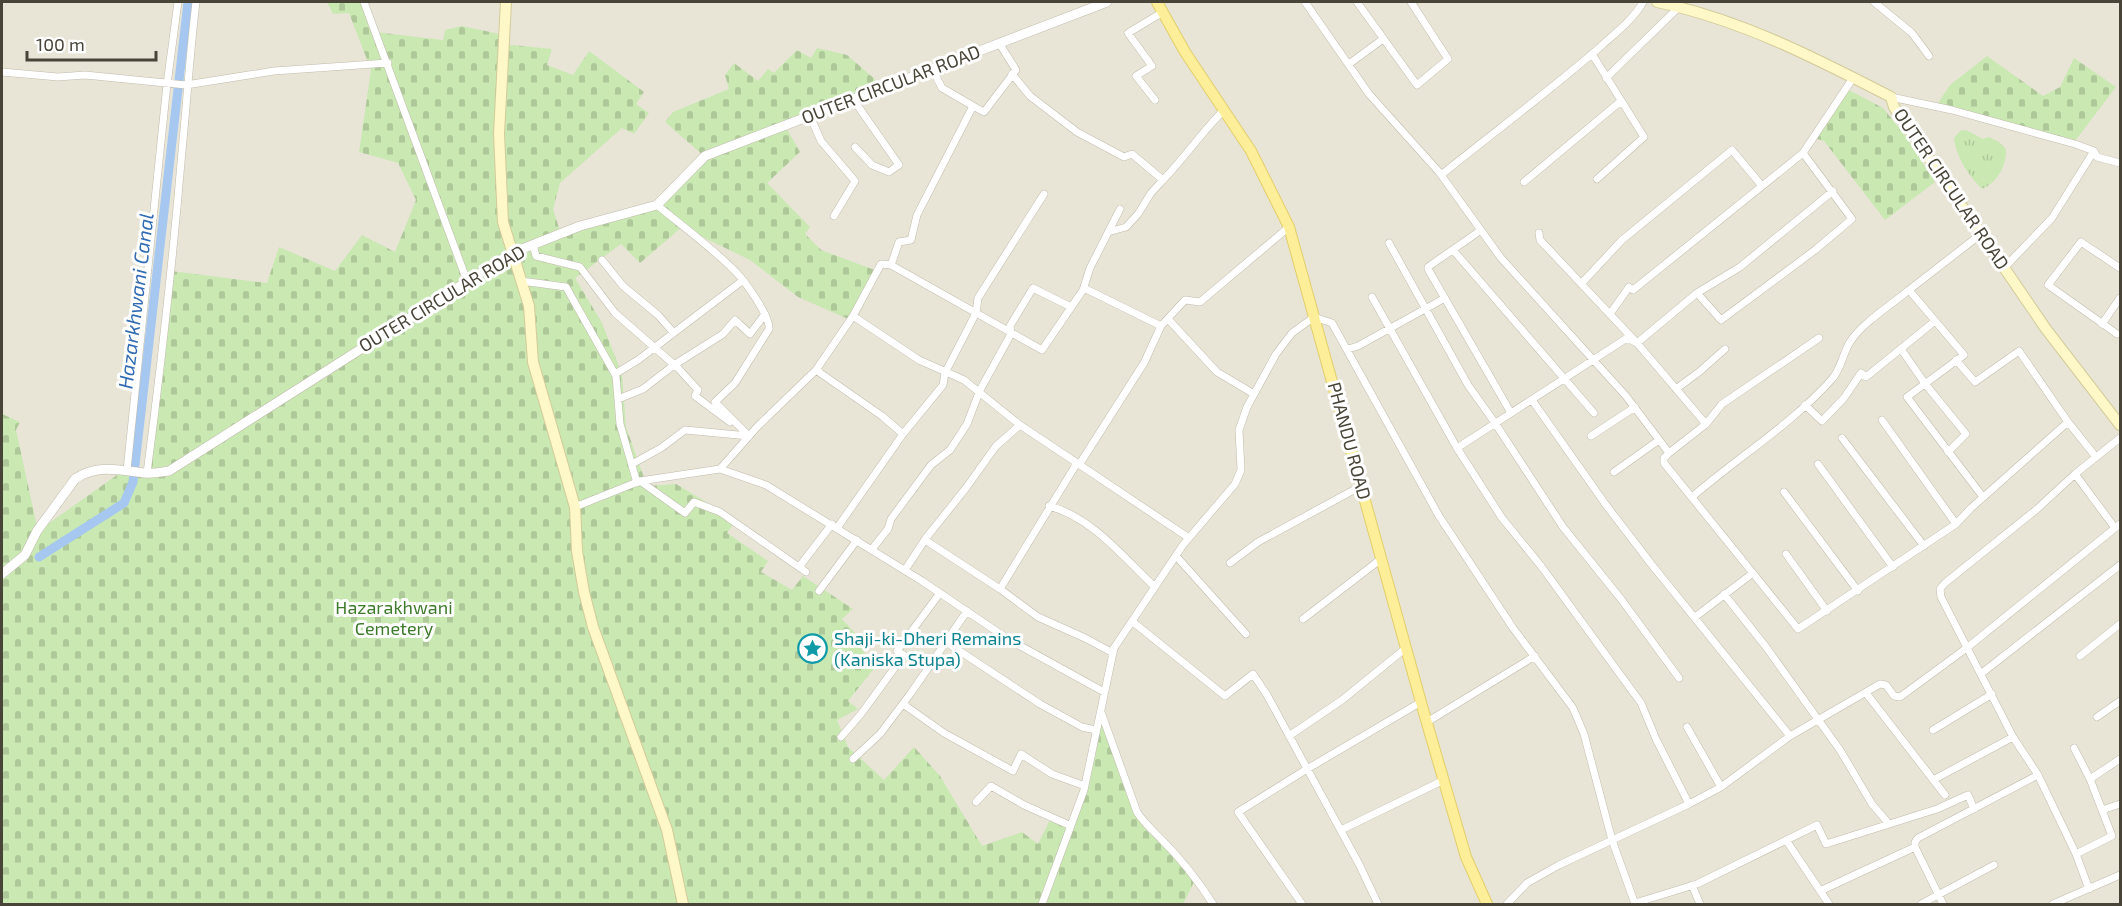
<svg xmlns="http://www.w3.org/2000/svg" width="2122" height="906" font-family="'Exo 2',sans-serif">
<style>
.residential{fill:#e8e5d7}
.grass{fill:url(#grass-tufts)}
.cemetery{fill:url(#cemetery-stones)}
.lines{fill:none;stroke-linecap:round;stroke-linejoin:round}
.canal{stroke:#a6c8f0;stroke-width:9}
.minor-casing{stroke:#c0bbab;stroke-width:8}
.tertiary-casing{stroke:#c0bbab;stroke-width:10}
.secondary-casing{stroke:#d3cb99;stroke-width:12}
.primary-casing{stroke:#e2ce69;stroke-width:12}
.minor{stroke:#fff;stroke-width:7}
.tertiary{stroke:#fff;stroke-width:9}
.secondary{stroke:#fef8c9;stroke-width:10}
.primary{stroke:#fdee99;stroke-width:10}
.labels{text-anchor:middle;stroke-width:6;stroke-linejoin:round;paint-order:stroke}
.street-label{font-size:18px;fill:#484437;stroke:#fff}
.park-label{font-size:18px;fill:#3e7a2b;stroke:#fff}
.culture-label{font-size:18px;fill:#0d838f;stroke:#fff;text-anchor:start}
.water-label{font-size:20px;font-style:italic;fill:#316bb3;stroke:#fff}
</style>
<defs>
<pattern id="grass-tufts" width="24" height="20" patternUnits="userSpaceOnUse" patternTransform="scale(1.5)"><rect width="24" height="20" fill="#c9e8b2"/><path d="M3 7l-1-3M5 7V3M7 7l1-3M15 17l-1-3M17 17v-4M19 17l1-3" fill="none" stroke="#aec89a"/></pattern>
<pattern id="cemetery-stones" width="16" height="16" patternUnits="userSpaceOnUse" patternTransform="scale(1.5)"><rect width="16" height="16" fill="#c9e8b2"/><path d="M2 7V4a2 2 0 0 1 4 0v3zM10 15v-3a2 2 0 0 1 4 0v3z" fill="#aec89a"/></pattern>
</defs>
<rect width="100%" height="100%" fill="#f4f2e9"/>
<path class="residential" d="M2 2H2120V904H2Z"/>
<path class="grass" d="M1966 130 1983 139 1989 137 1999 142 2006 149C2007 165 1997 183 1982 189 1968 175 1956 157 1954 138L1960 131Z"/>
<path class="cemetery" d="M327 2H364L375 32 443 40 445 30 462 26 504 35V44L552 49 547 65 573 75 589 51 644 92 636 104 649 113 634 134 622 128 560 183 553 209 561 234 657 205 704 156 665 122 673 112 729 89 725 75 734 63 758 81 768 69 774 73 797 50 811 58 817 48 847 55 884 87 785 126 800 152 767 183 810 227 805 234 821 250 880 272 855 322 798 297 750 260 682 227 640 263 621 244 575 278 602 323 622 374 626 427 647 486 676 484 736 520 727 533 768 561 761 572 792 590 803 576 853 609 842 619 867 646 863 651 876 666 848 701 858 709 837 720 848 747 884 780 914 747 940 776 982 846 1022 832 1038 844 1051 818 1070 830 1084 790 1100 709 1137 812 1195 880 1183 904H2V414L20 422 16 430 38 531 124 470 147 473 171 271 267 283 279 247 335 271 362 235 395 252 416 200 398 163 359 152 371 70 349 13 333 14Z
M1987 56 2043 96 2060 87 2074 58 2116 87 2075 141 1938 103 1950 85Z
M1847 89 1883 108 1905 135 1935 182 1885 220 1824 141 1814 138Z"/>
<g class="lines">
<path class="canal" d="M39 557 124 503 133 482 188 2"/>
<defs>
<path id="minor" d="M364 2 467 281
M1305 2 1369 94 1439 172 1501 258 1626 396 1669 453
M1357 2 1417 85 1448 59 1411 2
M1874 2 1912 33 1929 56
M1592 54 1644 137 1597 179
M1349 64 1383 39
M932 69 942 88 973 106 917 215 911 240 899 242 891 265 1042 350 1083 290 1090 268 1120 209
M2 72 58 77 85 75 186 85 274 71 388 63
M1012 74 1030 96 1077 132 1124 157 1132 154 1163 180C1185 157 1202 132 1224 110
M1606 78 1679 7
M1891 97 1952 110 2075 144 2094 151 2097 157 2120 163
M853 99 899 165 889 172 872 165 855 147
M1155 100 1136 76 1152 66 1128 33 1163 12
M973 106 984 112 1016 70 999 43
M810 116 821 141 855 181 834 216
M1441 175C1493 133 1548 92 1599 48 1613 35 1634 19 1643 2
M1524 182 1621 101
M1481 230 1428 267V269L1511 413
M1108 232 1126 227 1138 214 1151 193 1163 180
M1539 233 1540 240 1637 343 1706 424 1669 453 1664 458V463L1798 629 1956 524 1971 508 2068 422
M1981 234 1909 290 1964 355 1907 397 1983 497
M1389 243 1468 385 1495 423 1563 527 1621 599 1679 678
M533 245 536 256 580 267 615 313 678 368 698 390 695 396 730 422
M1453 250 1594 413
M602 260 623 286 658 315 673 332
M2004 268 2052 218 2094 151
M521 281 566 287 616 376 620 424 637 483
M1581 284 1622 240 1732 150 1762 186
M1083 290 1086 289 1161 326
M1697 293 1721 320 1815 250 1852 219 1803 153
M1372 297 1457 448 1502 518 1541 566 1641 703 1656 739 1689 804
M1610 314 1629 287 1633 290 1803 153 1853 78
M853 316 919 360 964 380 1020 425 1077 463
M1168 319 1217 372 1254 394
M2102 324 2120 298
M2117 334 2048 285 2081 242 2120 268
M1348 349 1358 346 1445 298
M1901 349 1926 385 1966 434 1948 452
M1956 360 1975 382 2019 351 2068 422 2096 457
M816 370 882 416 903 434
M615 374 638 360 742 281
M1676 389 1699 372 1725 349
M618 399 643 389 674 365 723 334 735 320 750 334 765 314
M1532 400 1606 505 1652 565 1790 736
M1805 405 1822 421 1844 398 1861 373 1866 377 1935 321
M1882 420 1956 524
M1706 424 1722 404 1819 338
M1591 436 1635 407
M1842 438 1924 546
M1457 448 1627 338 1637 343 1697 293 1740 267 1833 191
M632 464 661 448 685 430 749 436 715 402 735 383 769 329C770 316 745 281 735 271 711 247 682 226 657 205
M1818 464 1893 567
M1079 465 1144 363 1161 326 1185 300 1200 302 1289 227
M720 469 757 427 816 370 853 316 881 264 891 265
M127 470 167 84 178 2
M1614 472 1659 440
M147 473C161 366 173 259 182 151 187 101 190 51 196 2
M2075 474 2115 528
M640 481 685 513 694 502 720 512 806 572
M1784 492 1858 591
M1692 497C1738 457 1791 425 1832 379 1841 369 1843 353 1850 342 1862 323 1891 305 1909 290
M1049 506C1092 517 1124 558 1155 587
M575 507 640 481 720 469 766 485 922 581 1008 639 1104 692
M837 528 903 434 943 385 945 373 976 313 978 298 1044 194
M925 540 1000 589 1077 463 1189 538
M872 549 888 529 891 519 931 465 950 450 967 424 980 390 1011 334 1010 326 1033 288 1071 307
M1786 554 1827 611
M1176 556 1246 634
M1230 563 1258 542 1361 486
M799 567 832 524
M905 570 926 538 966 488 996 446 1020 425
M1000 589 1038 617 1085 638 1113 653
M819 591 857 540
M1724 594 1766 647 1840 750 1872 804 1889 824
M1695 617 1753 573
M1303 619 1381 559
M1133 622 1225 696 1253 674 1267 695 1359 864 1378 904
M946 642 1040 704 1082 727 1096 730
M2080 656 2120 624
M1982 673 2120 565
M1866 693 1945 795
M903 704 944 733 1013 771 1021 754 1052 774 1085 786
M1101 712 1137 812C1144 823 1153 831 1162 840 1181 859 1199 882 1213 904
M2097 717 2120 701
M1427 722 1535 656
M1687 727 1721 787
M1933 730 1992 694
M1289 736 1342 700 1406 648
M841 737 861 714 904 655 897 651 940 593
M2074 748 2090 779 2112 836 2076 854
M853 759 880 734 911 693 967 611
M2090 779 2120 759
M1933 780 2013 737
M976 802 991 786 1024 805 1071 826
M2102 810 2120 804
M1341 830 1444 780
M1786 840 1829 904
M1692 885 1700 904
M2089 889 2076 854 2038 775 2013 737 1941 597 1940 589 1945 583 2037 509 2075 474 2120 438
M1820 891 1915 847
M1635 903 1697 884 1817 825 1826 844 1937 809 1968 795 1974 809
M1042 904 1084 790 1114 648 1183 545 1235 484 1241 470 1239 430 1247 407 1276 354 1292 333 1314 317 1332 323 1439 516 1513 628 1573 708 1584 734 1612 840 1635 904
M1302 904 1238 812 1307 769 1421 702
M1507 904 1527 883 1559 865 1689 804 1721 787 1790 736 1880 684 1886 685 1894 696 1900 697 1968 647 2120 524
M1921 904 1994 865
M1943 904 1915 847V842L1918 838 2038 775
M2053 904 2120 875"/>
<path id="tertiary" d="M2 574 25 555 37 531 75 479C97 463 121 471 145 473 153 474 161 472 169 471L512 253 580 226 657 205 705 156 1107 2"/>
<path id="secondary" d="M506 2 499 134 503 222 529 306 533 362 575 507 577 551 584 592 593 627 667 830 683 904
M1657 2C1742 20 1815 58 1891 97L1894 107 2046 329 2120 425"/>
<path id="primary" d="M1157 2 1185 52 1251 151 1289 227 1424 713 1466 857 1487 904"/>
</defs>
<use href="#minor" class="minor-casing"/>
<use href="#tertiary" class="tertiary-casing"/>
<use href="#secondary" class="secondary-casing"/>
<use href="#primary" class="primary-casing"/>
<use href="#minor" class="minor"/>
<use href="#tertiary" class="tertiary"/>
<use href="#secondary" class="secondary"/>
<use href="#primary" class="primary"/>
</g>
<defs>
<symbol id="sight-ring" viewBox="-11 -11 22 22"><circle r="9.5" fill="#fff" stroke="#0f9aa8" stroke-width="1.5"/><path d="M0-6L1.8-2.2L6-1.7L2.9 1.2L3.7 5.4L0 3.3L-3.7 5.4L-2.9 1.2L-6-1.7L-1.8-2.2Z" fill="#0f9aa8"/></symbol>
</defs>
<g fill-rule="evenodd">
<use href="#sight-ring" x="796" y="632" width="33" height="33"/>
</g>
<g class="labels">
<g class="street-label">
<text transform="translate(891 85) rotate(-21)" y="6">OUTER CIRCULAR ROAD</text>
<text transform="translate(1951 189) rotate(56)" y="6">OUTER CIRCULAR ROAD</text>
<text transform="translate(442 299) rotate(-31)" y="6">OUTER CIRCULAR ROAD</text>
<text transform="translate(1349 441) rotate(75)" y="6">PHANDU ROAD</text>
</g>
<g class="park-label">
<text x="394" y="614">Hazarakhwani<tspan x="394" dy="21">Cemetery</tspan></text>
</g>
<g class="culture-label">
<text x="834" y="645">Shaji-ki-Dheri Remains<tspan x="834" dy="21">(Kaniska Stupa)</tspan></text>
</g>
<g class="water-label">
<text transform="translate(136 301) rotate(-83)" y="7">Hazarkhwani Canal</text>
</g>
</g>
<rect width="2122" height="906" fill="none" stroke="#484437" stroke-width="6"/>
<path d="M27 51v9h129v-9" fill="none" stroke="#484437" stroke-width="3"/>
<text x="36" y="51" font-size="18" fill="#484437" stroke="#ffffff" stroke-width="4.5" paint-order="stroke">100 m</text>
</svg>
